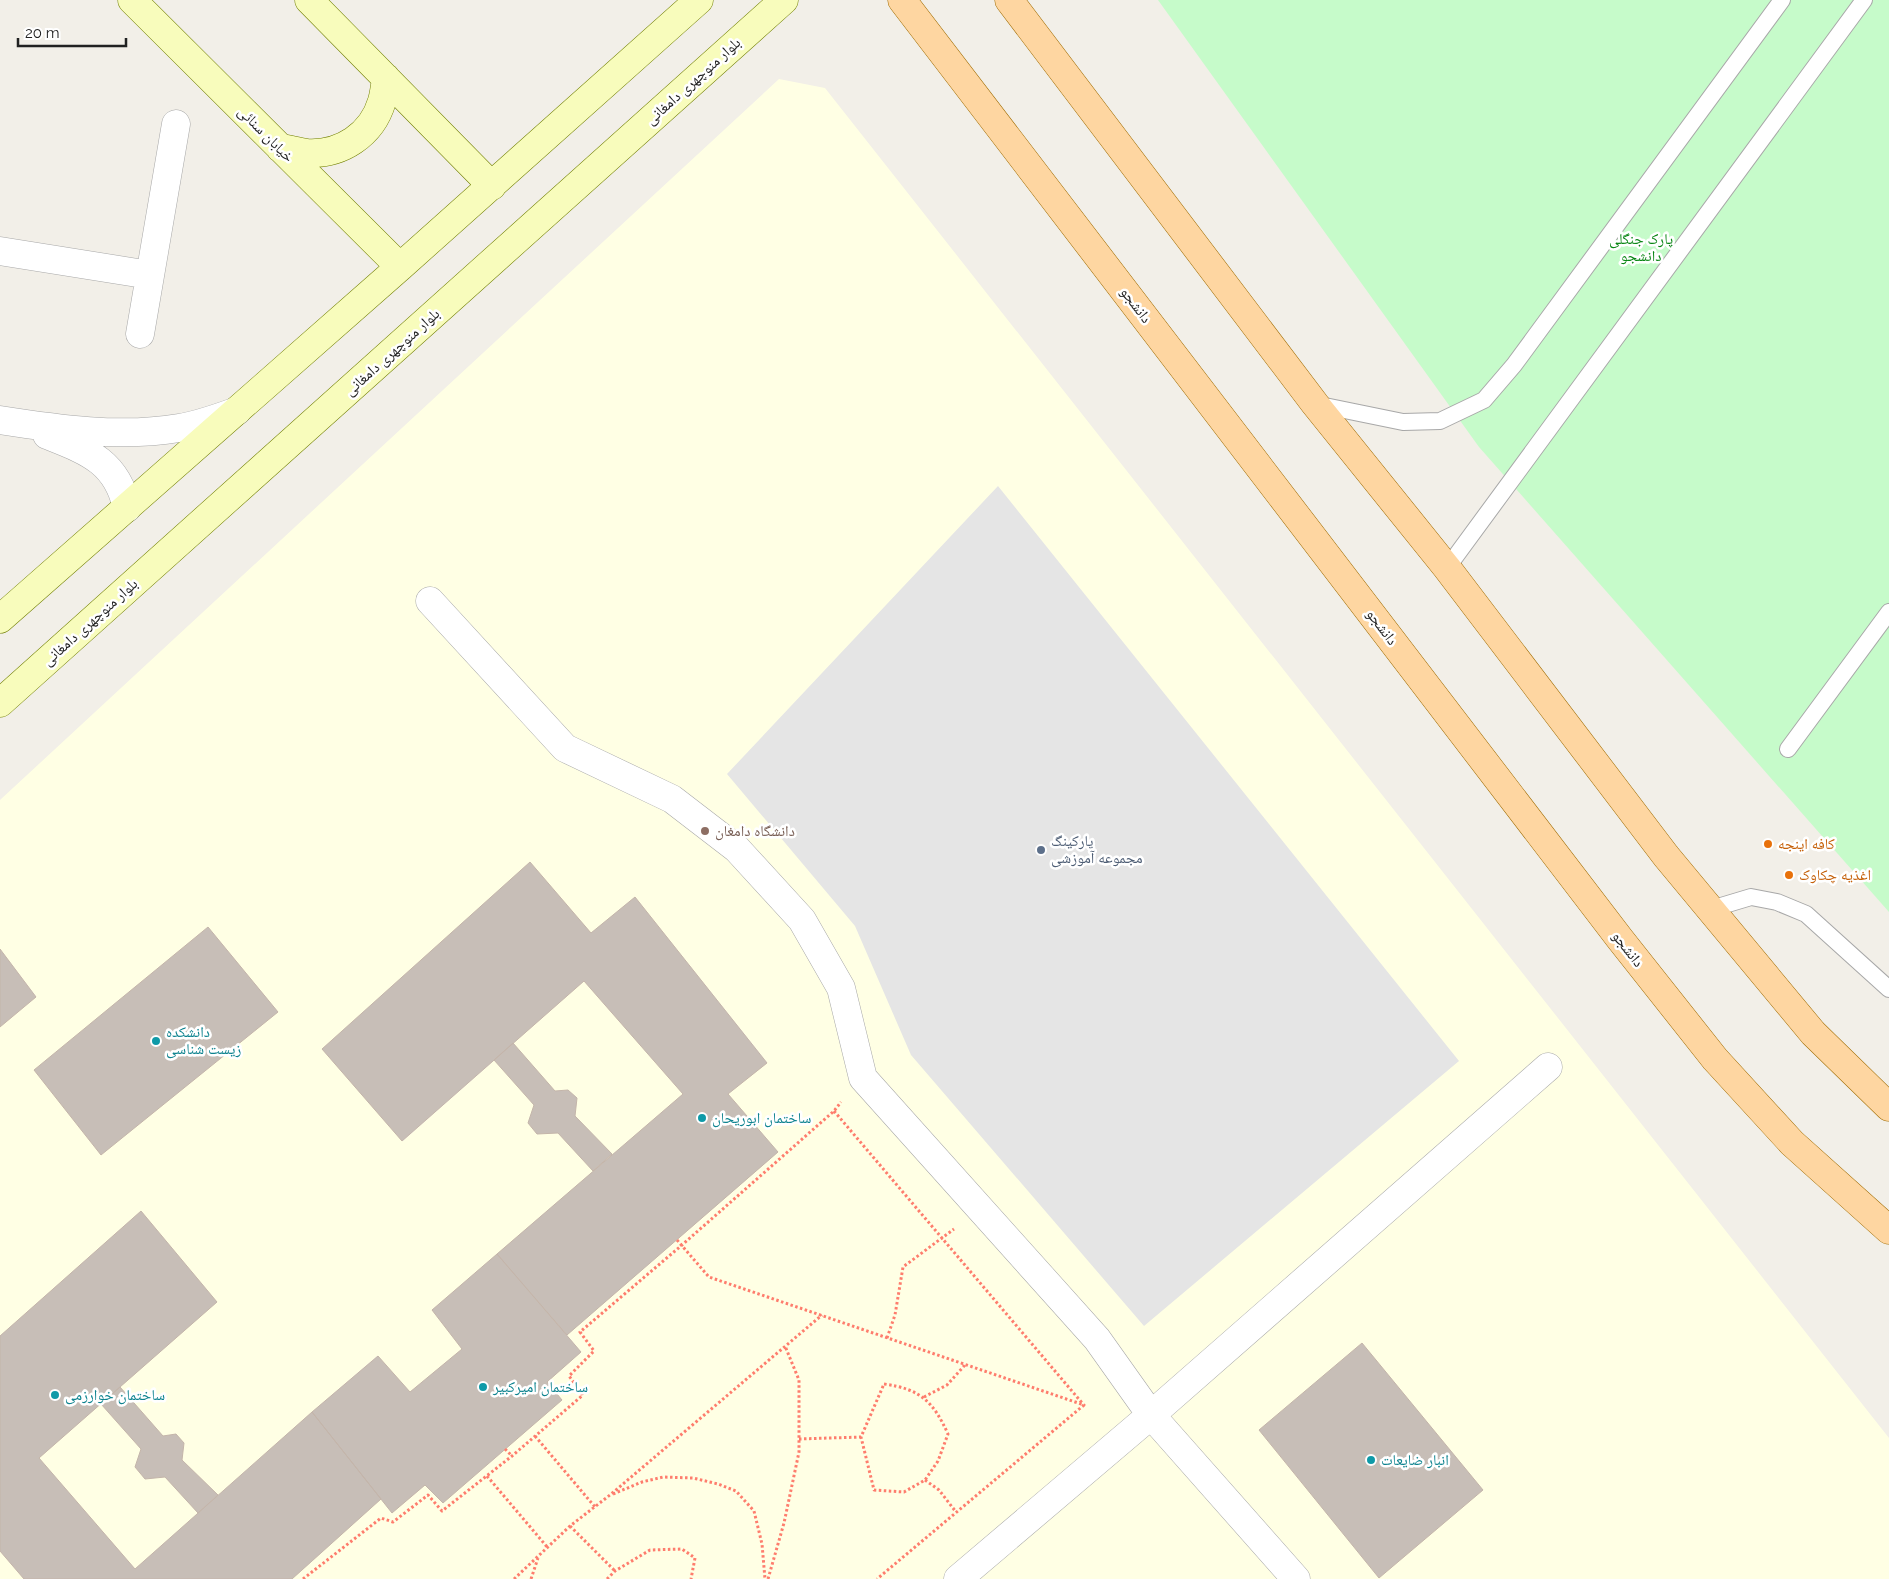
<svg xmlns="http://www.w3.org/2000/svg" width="1889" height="1579" font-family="Raleway,'Noto Naskh Arabic',sans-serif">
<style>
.education{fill:#ffffe4;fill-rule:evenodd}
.park{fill:#c6fbca}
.parking{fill:#e5e5e5}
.building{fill:#c7beb7;stroke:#c4b5aa}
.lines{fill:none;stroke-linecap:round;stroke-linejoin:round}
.lane-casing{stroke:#a8a8a8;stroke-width:18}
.street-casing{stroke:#a8a8a8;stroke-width:29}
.secondary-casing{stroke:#717f02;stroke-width:29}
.primary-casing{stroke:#9f6b00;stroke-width:29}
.path{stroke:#fe7d6d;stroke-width:3;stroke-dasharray:2.5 2.5;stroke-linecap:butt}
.lane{stroke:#fff;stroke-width:16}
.street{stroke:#fff;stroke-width:28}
.secondary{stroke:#f8fcbc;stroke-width:28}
.primary{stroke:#fed6a1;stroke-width:28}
.education-dot{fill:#8d6e63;stroke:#fff;stroke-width:2}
.food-dot{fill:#e8710a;stroke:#fff;stroke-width:2}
.service-dot{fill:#5c6f8a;stroke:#fff;stroke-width:2}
.culture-dot{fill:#0f9aa8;stroke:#fff;stroke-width:2}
.labels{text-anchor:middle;stroke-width:5;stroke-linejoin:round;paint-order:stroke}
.street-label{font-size:15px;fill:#212121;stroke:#fff}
.park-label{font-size:15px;fill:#098614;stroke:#fff}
.education-label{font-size:15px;fill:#785e54;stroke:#fff;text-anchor:start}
.service-label{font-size:15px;fill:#4e5e75;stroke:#fff;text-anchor:start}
.food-label{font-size:15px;fill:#c56008;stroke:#fff;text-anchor:start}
.culture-label{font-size:15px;fill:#0d838f;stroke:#fff;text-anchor:start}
</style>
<rect width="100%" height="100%" fill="#f2efe8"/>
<path class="education" d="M779 79 825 88 1889 1438V1579H292L381 1499 392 1513 425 1485 562 1400 547 1382 581 1352 567 1335 778 1152 728 1094 767 1062 635 897 591 933 322 1049 403 1141 584 981 683 1094 432 1310 462 1349 410 1392 377 1356 312 1412 135 1569 39 1458 217 1302 141 1211 0 1336V1027L36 996 0 949V800ZM208 927 278 1012 102 1154Z
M0 1551 24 1579H0Z"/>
<path class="park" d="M1158 0H1889V912L1479 447Z"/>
<path class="parking" d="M998 486 1459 1061 1144 1326 911 1055 855 926 727 774Z"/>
<path class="building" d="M530 862 591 933 635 897 767 1063 728 1094 778 1152 567 1335 497 1254 683 1094 584 981 402 1141 322 1049Z
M208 927 278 1012 101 1155 34 1070Z
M0 949 36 997 0 1027Z
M513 1043 555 1091 568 1090 577 1098 575 1116 612 1154 593 1171 558 1133 537 1134 528 1123 534 1105 494 1060Z
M141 1211 217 1302 39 1458 135 1569 312 1412 381 1499 292 1579H24L0 1551V1336Z
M497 1254 581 1352 547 1382 562 1400 443 1503 425 1485 392 1513 312 1412 378 1356 410 1392 462 1349 432 1310Z
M1362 1343 1483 1490 1379 1578 1259 1430Z
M120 1387 163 1436 176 1434 184 1443 182 1460 218 1495 198 1513 165 1477 145 1479 135 1467 141 1449 101 1404Z"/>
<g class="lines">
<defs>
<path id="lane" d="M1315 404 1403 422 1440 421 1484 400 1514 365 1782 0
M1447 568 1864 0
M1788 749 1889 612
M1711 909 1751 897 1777 902 1806 914 1889 989"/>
<path id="street" d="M0 251 150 275
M140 334 176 124
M0 420C58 429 121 438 179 428 199 425 218 418 237 411
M47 435C87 451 117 461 127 508
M430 601 565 748 672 799 737 849 802 920 841 988 863 1078 1097 1339 1151 1415 1296 1579
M958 1579 1151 1415 1548 1067"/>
<path id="secondary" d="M132 0 400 267
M309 0 492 186
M280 148C289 149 298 152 307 153 341 155 372 135 382 101 384 94 385 86 386 78
M0 619 400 267 699 0
M0 703 784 0"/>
<path id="primary" d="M902 0 1620 939 1715 1059 1792 1143 1889 1230
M1009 0 1315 404 1447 568 1666 856 1813 1033 1889 1107"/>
</defs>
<use href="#lane" class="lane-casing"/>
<use href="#street" class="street-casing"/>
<use href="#secondary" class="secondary-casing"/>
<use href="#primary" class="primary-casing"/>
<path class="path" d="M834 1111 1083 1404
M677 1240 709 1277 1084 1405 877 1579
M887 1338 895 1315 903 1267 954 1229
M884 1384C920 1389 933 1401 948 1434L938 1461 925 1480 904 1492 874 1490 861 1437Z
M924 1397 947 1385 965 1365
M535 1436 595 1507
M799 1439 861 1437
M505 1449 512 1456
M487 1476 548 1548
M925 1480 939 1490 956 1512
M613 1494 642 1482 663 1477 693 1478 718 1484 736 1491 754 1511 762 1544 765 1579
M570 1526 615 1571
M303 1579 381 1518 393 1522 428 1495 442 1511 512 1456 583 1395 569 1376 594 1351 580 1332 682 1245 834 1111 841 1102
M514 1579 570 1526 610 1495 822 1315
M531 1579 538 1558
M607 1579 615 1571 650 1550 682 1549 695 1558 691 1579
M768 1579 784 1523 799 1452V1380L785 1346"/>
<use href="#lane" class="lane"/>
<use href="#street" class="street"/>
<use href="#secondary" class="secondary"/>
<use href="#primary" class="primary"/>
</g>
<circle class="education-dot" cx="705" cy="831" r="5"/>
<g class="food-dot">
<circle cx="1768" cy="844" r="5"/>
<circle cx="1789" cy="875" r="5"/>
</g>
<circle class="service-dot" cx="1041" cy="850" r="5"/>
<g class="culture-dot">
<circle cx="156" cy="1041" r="5"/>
<circle cx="702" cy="1118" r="5"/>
<circle cx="483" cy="1387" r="5"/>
<circle cx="55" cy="1395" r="5"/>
<circle cx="1371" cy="1460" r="5"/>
</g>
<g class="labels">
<g class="street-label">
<text transform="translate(693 81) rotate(-42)" y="5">بلوار منوچهری دامغانی</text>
<text transform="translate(266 134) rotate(45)" y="5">خیابان سنائی</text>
<text transform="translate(1136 305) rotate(53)" y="5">دانشجو</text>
<text transform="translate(392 352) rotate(-42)" y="5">بلوار منوچهری دامغانی</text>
<text transform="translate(90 622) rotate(-42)" y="5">بلوار منوچهری دامغانی</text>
<text transform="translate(1382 627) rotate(53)" y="5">دانشجو</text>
<text transform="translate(1628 949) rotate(52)" y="5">دانشجو</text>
</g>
<g class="park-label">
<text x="1641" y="244">پارک جنگلی<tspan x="1641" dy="17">دانشجو</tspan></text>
</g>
<g class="education-label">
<text x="715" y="836">دانشگاه دامغان</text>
</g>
<g class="service-label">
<text x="1051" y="846">پارکینگ<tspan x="1051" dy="17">مجموعه آموزشی</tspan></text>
</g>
<g class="food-label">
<text x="1778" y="849">کافه اینجه</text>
<text x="1799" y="880">اغذیه چکاوک</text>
</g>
<g class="culture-label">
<text x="166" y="1037">دانشکده<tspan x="166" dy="17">زیست شناسی</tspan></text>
<text x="712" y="1123">ساختمان ابوریحان</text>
<text x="493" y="1392">ساختمان امیرکبیر</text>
<text x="65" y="1400">ساختمان خوارزمی</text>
<text x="1381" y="1465">انبار ضایعات</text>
</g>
</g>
<path d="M18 38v8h108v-8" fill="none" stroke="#212121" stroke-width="2.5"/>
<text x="25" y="38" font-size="15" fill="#212121" stroke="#ffffff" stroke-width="4" paint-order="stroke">20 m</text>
</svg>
